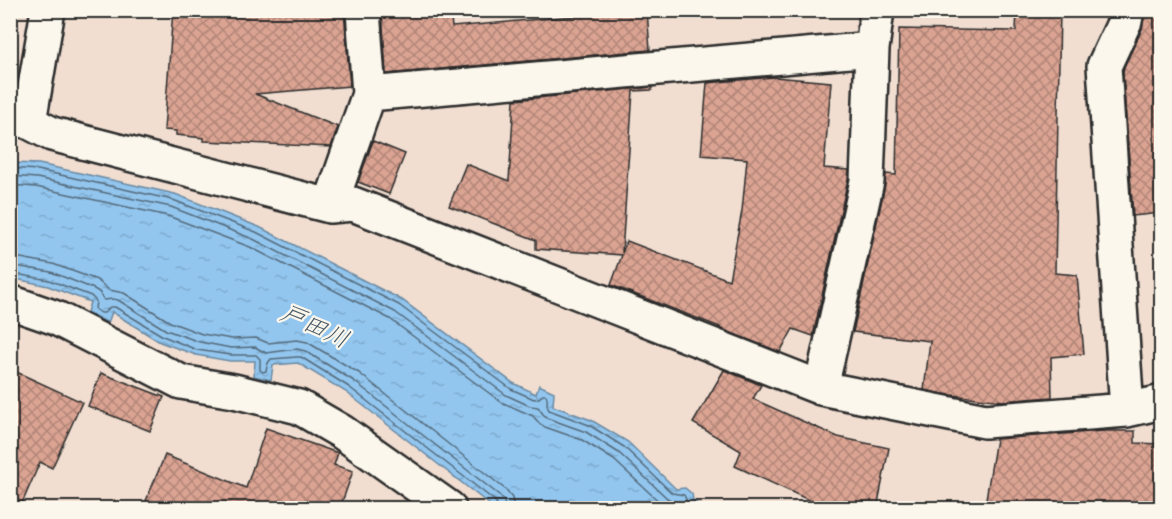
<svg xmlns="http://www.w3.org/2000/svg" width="1172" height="519" font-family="Itim,'Klee One',sans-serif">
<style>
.water{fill:url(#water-ripples);stroke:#6988a1;stroke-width:1.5}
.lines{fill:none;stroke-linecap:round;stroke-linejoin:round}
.shore{stroke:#546979;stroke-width:1.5}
.building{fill:url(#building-cross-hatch);stroke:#2b2b2b;stroke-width:1.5}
.minor-casing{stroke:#2b2b2b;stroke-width:38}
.minor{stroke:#fbf7ec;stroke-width:33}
.labels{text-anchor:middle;stroke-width:4.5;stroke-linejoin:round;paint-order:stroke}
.water-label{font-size:24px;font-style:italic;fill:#4a5a66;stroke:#fbf7ec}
</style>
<defs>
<pattern id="water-ripples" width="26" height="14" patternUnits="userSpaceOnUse" patternTransform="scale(1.5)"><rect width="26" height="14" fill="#92c6ef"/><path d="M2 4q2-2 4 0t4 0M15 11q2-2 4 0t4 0" fill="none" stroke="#7eaacd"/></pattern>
<pattern id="building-cross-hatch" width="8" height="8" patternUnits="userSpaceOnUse" patternTransform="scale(1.5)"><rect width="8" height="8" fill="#daa392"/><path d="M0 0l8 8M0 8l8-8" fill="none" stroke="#b18577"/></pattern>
</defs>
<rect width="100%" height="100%" fill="#f1ded1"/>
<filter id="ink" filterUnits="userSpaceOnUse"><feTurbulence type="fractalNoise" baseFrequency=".0167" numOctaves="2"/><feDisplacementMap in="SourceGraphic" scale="12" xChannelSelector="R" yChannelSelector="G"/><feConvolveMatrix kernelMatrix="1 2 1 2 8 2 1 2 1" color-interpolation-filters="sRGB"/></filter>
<g filter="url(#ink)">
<path class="water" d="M10 163 39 164 175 194 259 227 402 300 513 383 536 394 539 385 554 392 553 406 591 420 628 442 676 489 685 488 692 494 693 500 703 508H494L346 392 298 363 273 365 271 380 254 376 255 361H230L196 355 160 342 112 312 108 323 87 312 90 302 48 286 11 278Z"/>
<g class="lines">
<path class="shore" d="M10 168 38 170 173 200 256 232 399 305 511 389 534 399 539 398 543 395H546C549 400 545 405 549 410L589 425 624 447 672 493 684 495 688 504 694 508
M10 176 37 178 171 207 253 239 395 312 506 395 530 406 538 407 543 414 547 418 586 432 619 453 667 498 672 501 679 503 683 508
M10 185 36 187 168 216 250 247 390 319 501 402 533 416 539 423 545 427 582 440 614 460 666 508
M10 256 53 264 97 280 109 290 124 293 170 322 202 334 232 339 256 338 268 343 297 340 307 342 359 373 505 489 512 498 514 508
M10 265 51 272 94 289 99 292 104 300 113 299 118 300 166 330 200 342 231 348 255 347 266 353 297 349 305 351 354 381 499 495 504 501 505 508
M10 273 49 280 91 296 96 301 95 309 101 313H104L110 307H115L163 336 197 350 230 355H256L260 359V370L263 372 266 371 268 363 271 359 297 357H301L349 387 495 501 497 504V508"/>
</g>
<path class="building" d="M173 10H344L350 86 255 94 338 127 331 147 204 141V138L176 135V131L164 130Z
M382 10H450L452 27 597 14V12L647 10 650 50 386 74Z
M1017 10H1060L1055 273 1077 275 1084 354 1051 357 1052 397 1003 401 943 394 924 390 930 341 853 332 885 185 886 174 896 175 899 29 1016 31Z
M1145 10H1161V213L1133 216 1123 74 1124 67 1142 29Z
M774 77 831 82 824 168 849 170 848 179 813 336 793 329 780 352 719 328 720 327 611 285 622 255 536 249V240L449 206 466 164 509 181 514 100 652 87V90L633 91 622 253 627 241 729 280 742 211 747 159 701 155 707 83Z
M373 141 405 154 389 194 358 182Z
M10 369 82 402 52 468 40 462 20 508H10Z
M724 370 761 385 753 399 838 437 889 448 877 508H848L813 502 735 466 741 451 693 423Z
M101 373 164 397 150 431 88 406Z
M266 428 338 453 334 465 353 471 340 508H143L165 455 246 488Z
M1104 431H1135V443L1161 444V508H1004L985 505 996 439Z"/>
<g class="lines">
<defs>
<path id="minor" d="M1127 10 1125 21 1104 66 1127 410
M369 94 872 49
M10 117 29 122 52 134 330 206 353 204 821 388 985 421 1127 410 1162 402
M29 122 48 10
M330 206 369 94 363 10
M10 302 56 318 181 382 234 391 299 407 342 432 449 508
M821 388 867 181 872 49 877 10"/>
</defs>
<use href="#minor" class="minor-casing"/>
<use href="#minor" class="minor"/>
</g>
</g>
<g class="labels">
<g class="water-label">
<text transform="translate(315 326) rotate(25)" y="8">戸田川</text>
</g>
</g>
<rect width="1172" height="519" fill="none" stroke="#fbf7ec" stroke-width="36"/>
<rect x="18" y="18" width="1136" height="483" fill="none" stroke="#2b2b2b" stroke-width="2" filter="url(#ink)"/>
</svg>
